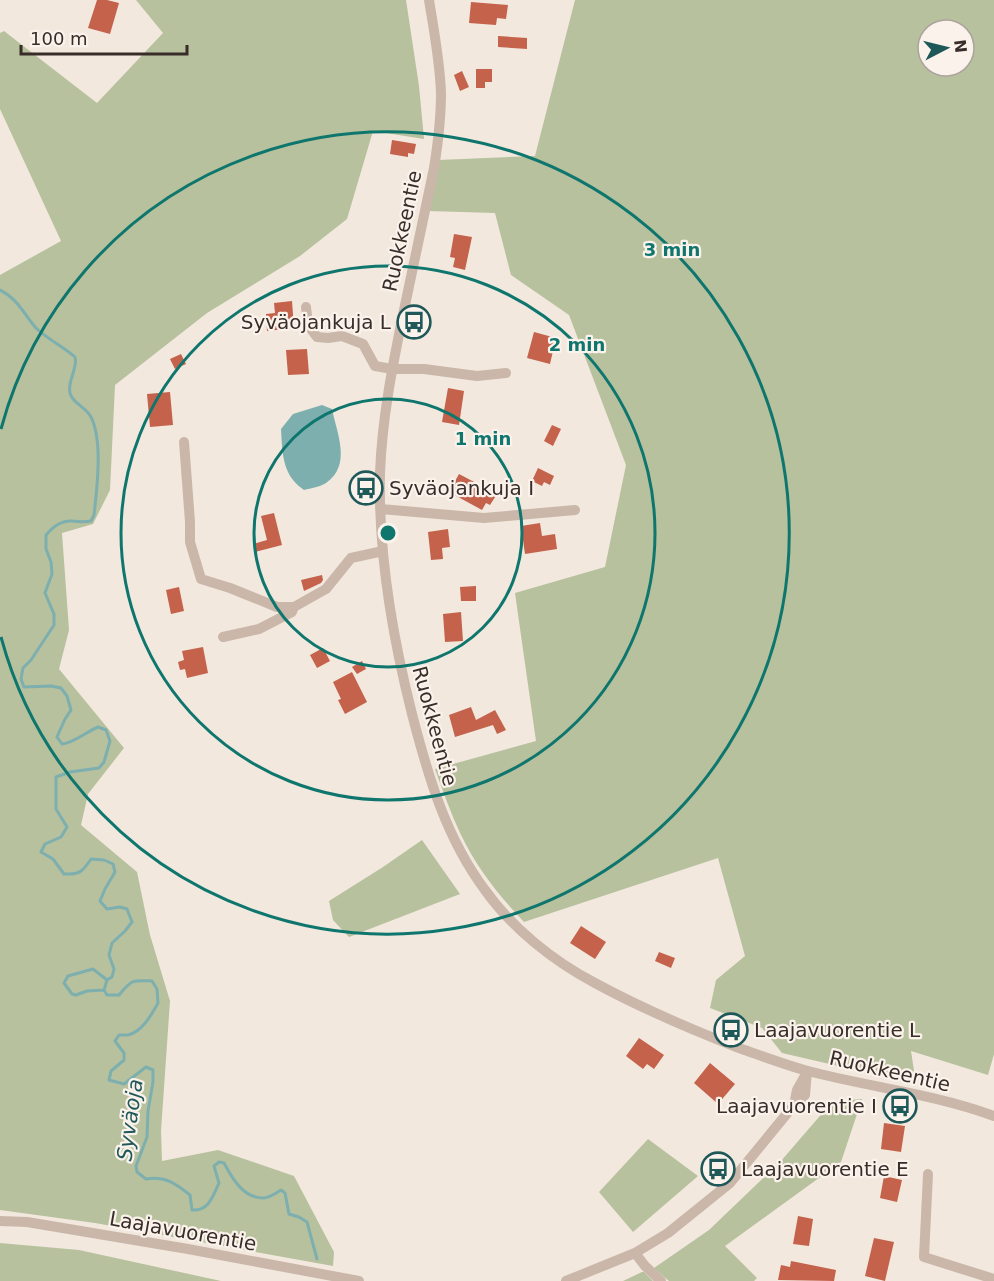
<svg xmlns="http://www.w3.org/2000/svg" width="994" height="1281" font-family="'DejaVu Sans',sans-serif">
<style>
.green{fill:#b7c19e;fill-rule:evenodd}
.water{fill:#7dafaf}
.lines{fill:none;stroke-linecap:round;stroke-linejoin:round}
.stream{stroke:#7dafaf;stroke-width:3}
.building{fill:#c4624b}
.minor{stroke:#cab7aa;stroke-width:10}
.ring{fill:none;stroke:#0f766e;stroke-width:3}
.labels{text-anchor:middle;stroke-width:4.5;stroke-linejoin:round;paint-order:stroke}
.street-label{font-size:20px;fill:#382d29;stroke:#faf2eb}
.poi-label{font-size:20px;fill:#382d29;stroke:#faf2eb;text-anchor:start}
.water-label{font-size:21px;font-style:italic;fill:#1f5859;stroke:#faf2eb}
.centre{fill:#0f766e;stroke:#faf2eb;stroke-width:3}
.ring-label{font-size:18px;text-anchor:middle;font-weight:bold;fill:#0f766e;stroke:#faf2eb;stroke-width:4.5;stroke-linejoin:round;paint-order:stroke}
</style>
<rect width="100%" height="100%" fill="#f2e8de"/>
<path class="green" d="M136 0H406L419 86 424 139 373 131 347 219 300 256 207 313 115 385 110 490 93 524 62 533 69 630 59 669 124 748 88 794 81 825 137 872 150 935 170 1001 161 1131 162 1161 218 1150 294 1176 334 1252 333 1266 95 1223 0 1210V275L61 241 0 109V33L4 31 97 103 163 33Z
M575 0H994V1054L988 1075 911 1051 916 1084 782 1053 762 1028 710 1008 716 980 745 956 718 858 524 922C499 896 477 868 461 835 451 814 443 791 435 769L536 741 515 593 605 567 626 465 569 315 511 275 495 213 428 211 438 160 535 156ZM928 30H964V66H928Z
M422 840 460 894 349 937 333 920 329 901 383 867Z
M862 1099 841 1162 725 1246 757 1278 754 1281H669L654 1268 709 1230 781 1161 831 1103 840 1101Z
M648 1139 698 1176 633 1232 599 1192Z
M0 1243 79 1250 221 1281H0Z
M642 1272H644L653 1281H623Z"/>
<path class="water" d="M322 405 332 409C337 434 352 465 326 483 320 487 311 488 304 490 300 487 296 484 293 480 282 466 282 446 281 429L293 414Z"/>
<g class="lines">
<path class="stream" d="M0 290C17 298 24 314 36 328 47 339 63 346 75 357 78 369 67 381 70 393 72 403 86 407 91 417 103 441 97 488 94 515L91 521C82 523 79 521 71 521 60 521 53 527 46 535V549L51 562 52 574 45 593 54 614V625L31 660 23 668 21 679 24 687 51 686 61 688 67 696 71 710 65 719 57 737 62 744C74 743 86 732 98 727L106 730 110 741 104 762 99 768 70 772 56 777V809L67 827 61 837 45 844 41 852 53 859 64 874C80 875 83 871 91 859L104 860 113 864 115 872 105 889 100 901 107 909 120 907 127 909 132 922 125 931 112 943 109 955 114 969 112 977 107 980 104 990 107 995H119C132 979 133 980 152 981L157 989 158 1003C152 1014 142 1032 128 1035 125 1035 122 1035 119 1035L115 1041 124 1053V1060L111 1071 109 1080 124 1084 146 1067 153 1070V1082L148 1111 147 1137 136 1166 137 1172 146 1179C165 1176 175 1183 190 1195L192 1210C209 1211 213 1196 219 1183L214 1166 219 1162 224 1163C232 1178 243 1198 263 1198 269 1198 276 1193 281 1190L285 1193 289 1214 299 1217 307 1222 317 1259
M104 990 87 991 76 995 72 994 64 983 68 976 93 969 107 980"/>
</g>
<path class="building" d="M97 0H107L119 3 110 34 88 28Z
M471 2 508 5 506 19 497 18 496 25 469 23Z
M498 36 527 38V49L498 47Z
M476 69H492V82H485V88H476Z
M462 71 469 87 460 91 454 75Z
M392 140 416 144 414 154 408 153V157L390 154Z
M454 234 472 237 465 270 453 267 455 258 450 257Z
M292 301 294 328 267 331 266 314 275 313 274 303Z
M534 332 556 338 550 364 527 358Z
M307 349 309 374 288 375 286 350Z
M181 354 186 364 175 369 170 359Z
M448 388 464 391 459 425 442 422Z
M170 392 173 425 150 427 147 394Z
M552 425 561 429 553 446 544 441Z
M538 468 554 476 550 485 544 482 542 486 532 481Z
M459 474 497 494 490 505 486 503 482 510 449 492Z
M274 513 282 545 255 552 253 544 267 540 261 516Z
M540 523 542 536 555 534 557 549 525 554 521 526Z
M448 529 450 547 442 548 443 559 431 560 428 532Z
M322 575 323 580 321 583 304 591 301 580Z
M476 586V601H461L460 587Z
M179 587 184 611 171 614 166 590Z
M461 612 463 641 445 642 443 614Z
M203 647 208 673 187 678 185 669 180 670 178 662 184 660 182 651Z
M323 648 330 661 317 668 310 655Z
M362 661 366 669 357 674 352 667Z
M352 672 367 702 345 714 338 700 341 699 333 682Z
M471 707 476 720 495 710 506 730 497 734 493 725 455 737 449 715Z
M581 926 606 942 595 959 570 943Z
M659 952 675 958 671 968 655 961Z
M639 1038 664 1055 654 1069 647 1064 643 1069 626 1056Z
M710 1063 735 1084 718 1104 694 1083Z
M884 1123 905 1126 901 1152 881 1149Z
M884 1176 902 1180 897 1202 880 1198Z
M798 1216 813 1219 809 1246 793 1244Z
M874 1238 894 1242 885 1281 865 1276Z
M791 1261 836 1270 834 1281 778 1280 781 1265 790 1267Z"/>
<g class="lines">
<path class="minor" d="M429 0C434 31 440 62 441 93 441 118 438 143 434 168 424 215 414 263 404 310 393 363 382 418 380 473 378 555 392 635 412 714 428 776 446 838 485 890 512 928 553 961 595 983 641 1008 690 1029 739 1048 762 1056 785 1065 808 1071 869 1087 934 1094 994 1116
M306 307 308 325 317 337 328 338 342 336 363 344 375 366 392 369H424L477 376 506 373
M184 442 190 522V542L201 579 230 588 277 607H294L326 589 351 558 383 551
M381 509 484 518 575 510
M223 637 259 629 292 612 294 607
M794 1105 797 1090 806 1074
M928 1174 924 1257 994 1279
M0 1221 27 1222 188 1249 359 1281
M635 1253 645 1266 661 1281
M566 1281 635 1253 668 1233 730 1183 794 1105 805 1095 807 1071"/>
</g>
<g class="ring">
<circle cx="388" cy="533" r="134"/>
<circle cx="388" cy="533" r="267"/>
<path d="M1 429A401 401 0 1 1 1 637"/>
</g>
<defs>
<symbol id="bus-ring" viewBox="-11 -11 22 22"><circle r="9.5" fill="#faf2eb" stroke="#1f5859" stroke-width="1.5"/><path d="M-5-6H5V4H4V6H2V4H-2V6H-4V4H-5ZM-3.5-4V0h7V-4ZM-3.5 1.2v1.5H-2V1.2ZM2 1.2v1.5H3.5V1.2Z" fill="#1f5859"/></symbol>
</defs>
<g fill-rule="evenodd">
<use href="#bus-ring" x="395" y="303" width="38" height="38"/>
<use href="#bus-ring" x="347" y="469" width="38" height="38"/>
<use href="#bus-ring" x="712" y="1011" width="38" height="38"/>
<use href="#bus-ring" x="881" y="1087" width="38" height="38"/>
<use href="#bus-ring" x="699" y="1150" width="38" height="38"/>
</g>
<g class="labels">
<g class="street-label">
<text transform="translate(402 231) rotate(-78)" y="7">Ruokkeentie</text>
<text transform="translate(435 726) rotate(75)" y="7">Ruokkeentie</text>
<text transform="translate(890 1071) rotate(13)" y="7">Ruokkeentie</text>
<text transform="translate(183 1231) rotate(10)" y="7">Laajavuorentie</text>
</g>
<g class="poi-label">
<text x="391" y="329" text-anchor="end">Syväojankuja L</text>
<text x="389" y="495">Syväojankuja I</text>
<text x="754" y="1037">Laajavuorentie L</text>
<text x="877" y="1113" text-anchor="end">Laajavuorentie I</text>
<text x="741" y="1176">Laajavuorentie E</text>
</g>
<g class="water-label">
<text transform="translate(130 1120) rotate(-82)" y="7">Syväoja</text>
</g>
</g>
<circle cx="388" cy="533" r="9" class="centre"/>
<g class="ring-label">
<text x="672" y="256">3 min</text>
<text x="577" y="351">2 min</text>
<text x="483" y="445">1 min</text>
</g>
<g transform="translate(946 48) rotate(83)"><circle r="28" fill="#faf2eb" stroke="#aca39d" stroke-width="1.5"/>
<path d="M0-4.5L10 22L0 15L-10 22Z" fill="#1f5859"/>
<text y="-9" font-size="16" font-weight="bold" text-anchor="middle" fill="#382d29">N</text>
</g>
<path d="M21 45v9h166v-9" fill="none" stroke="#382d29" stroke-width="3"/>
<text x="30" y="45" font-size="18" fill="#382d29" stroke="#faf2eb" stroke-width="4.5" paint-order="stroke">100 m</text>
</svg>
